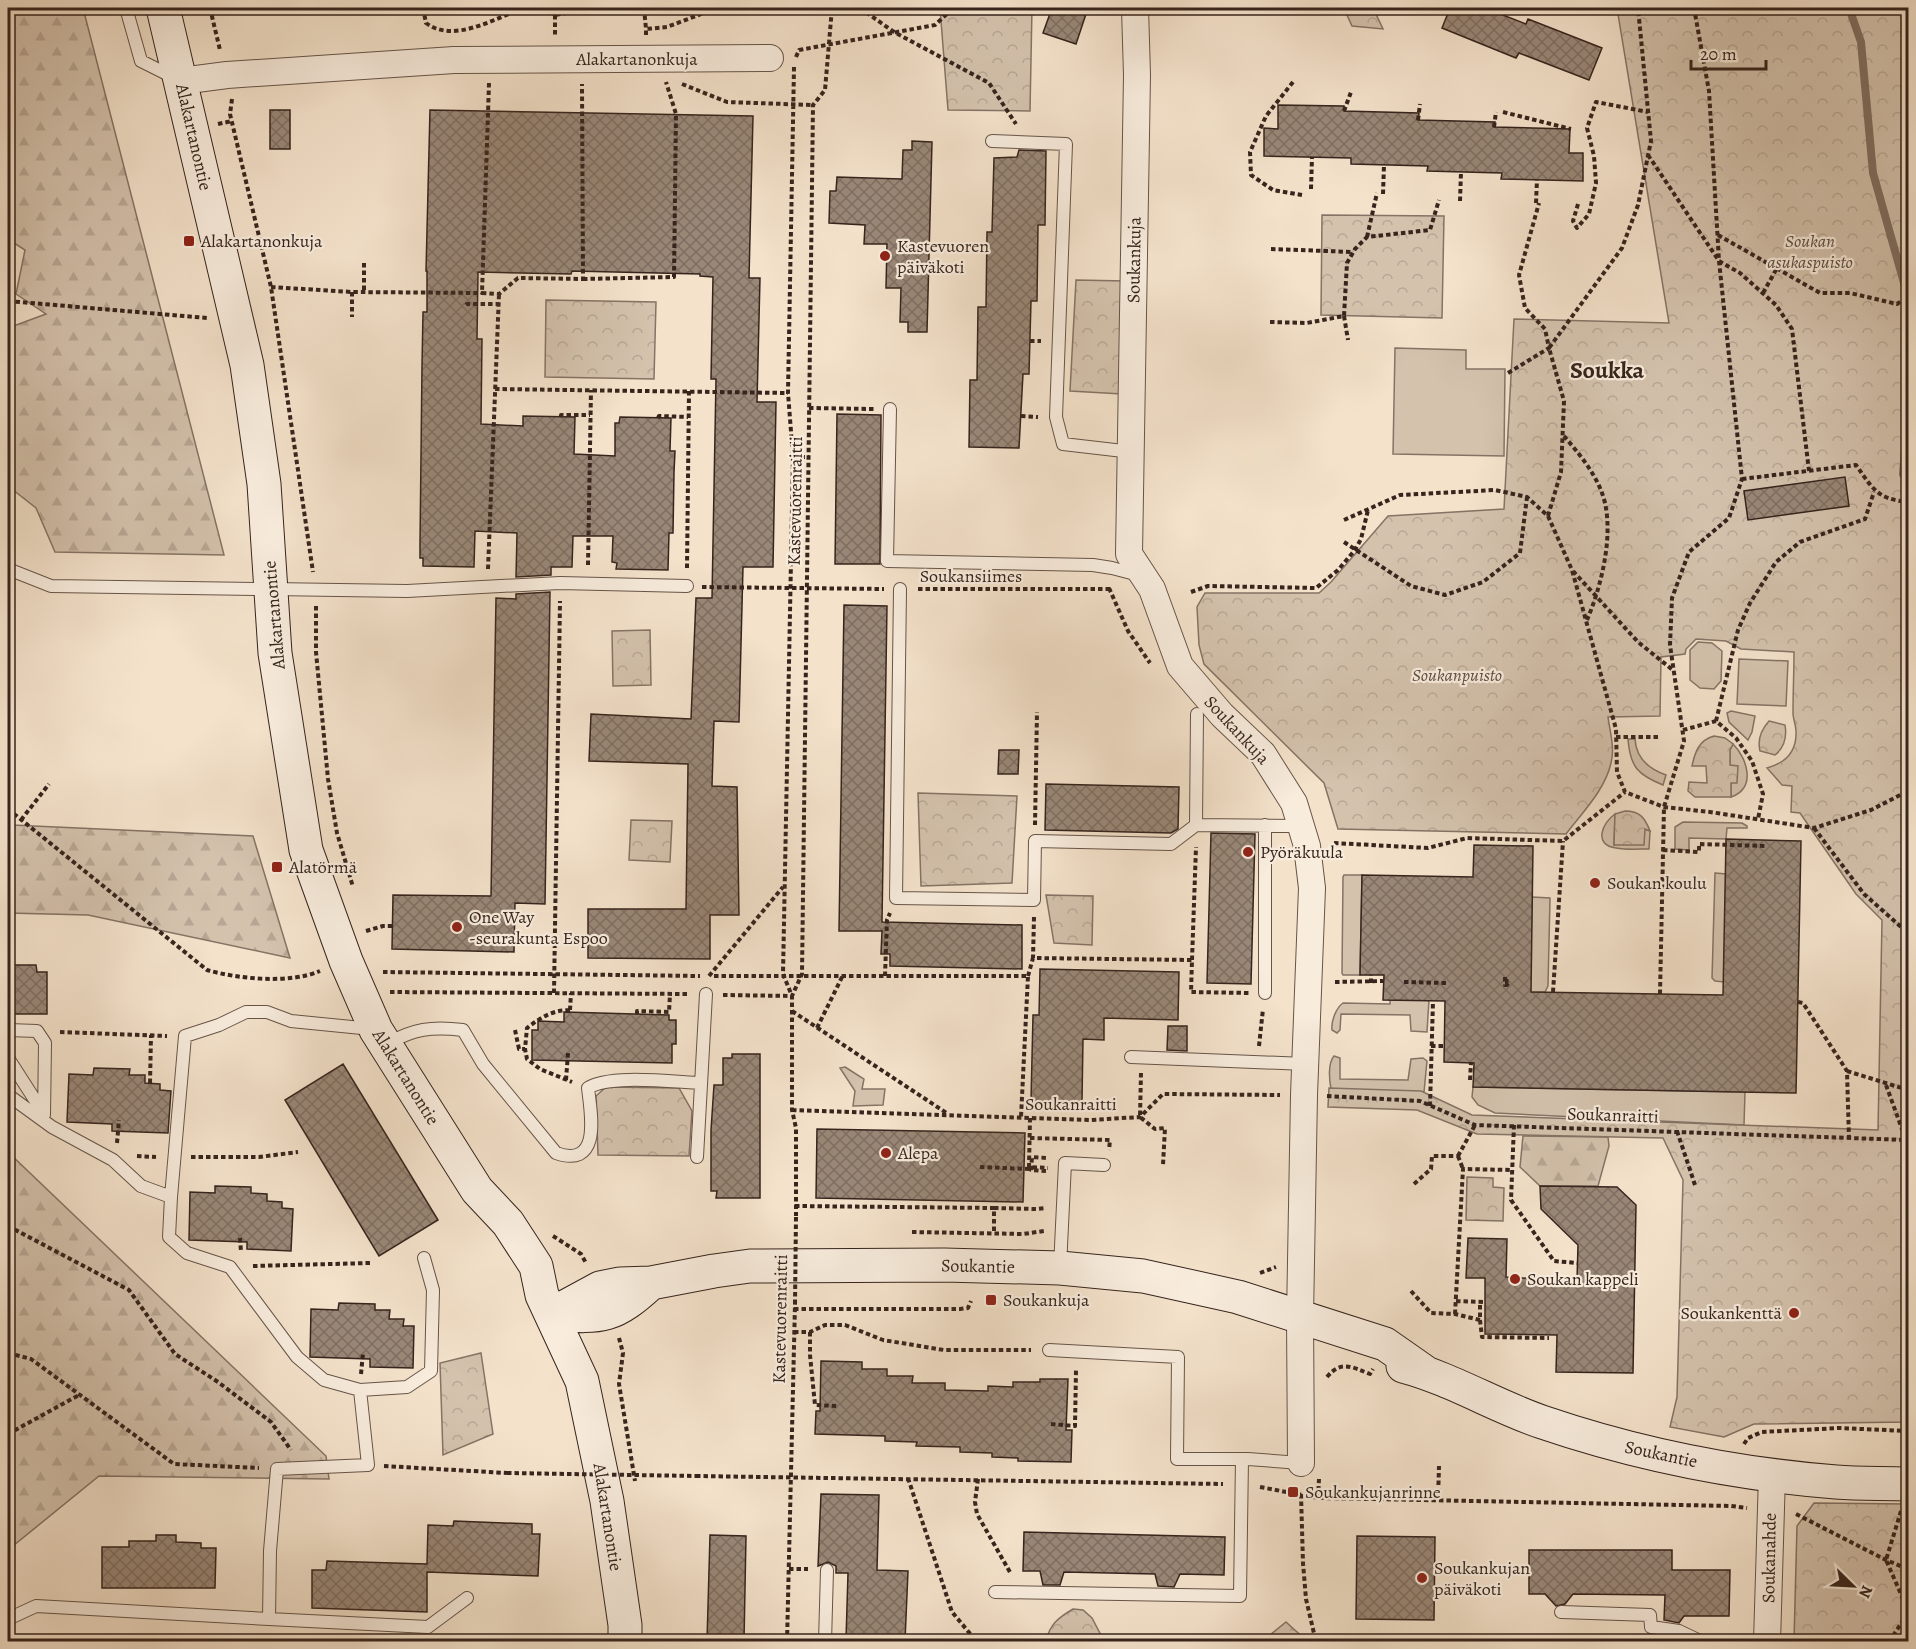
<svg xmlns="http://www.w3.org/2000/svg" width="1916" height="1649" font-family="Alegreya,serif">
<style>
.grass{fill:#d4c2ad;stroke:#857365;stroke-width:1.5}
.forest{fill:url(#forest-firs);stroke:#857365;stroke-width:1.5}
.park{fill:url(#park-crowns);stroke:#857365;stroke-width:1.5}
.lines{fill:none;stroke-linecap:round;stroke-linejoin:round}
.stream{stroke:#816f62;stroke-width:8}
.building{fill:url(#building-cross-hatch);stroke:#36241d;stroke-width:1.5}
.lane-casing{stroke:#665448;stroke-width:14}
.street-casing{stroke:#665448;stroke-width:28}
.secondary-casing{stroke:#36241d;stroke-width:35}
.path{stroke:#36241d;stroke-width:4;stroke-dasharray:4.5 3;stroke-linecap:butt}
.lane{stroke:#f8ecdd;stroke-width:12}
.street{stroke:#f8ecdd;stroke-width:26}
.secondary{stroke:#f8ecdd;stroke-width:33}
.path-bridge{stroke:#36241d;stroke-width:4;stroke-dasharray:4.5 3;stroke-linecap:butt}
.poi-dot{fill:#8f2418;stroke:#f8ecdd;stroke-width:2}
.labels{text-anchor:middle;stroke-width:4.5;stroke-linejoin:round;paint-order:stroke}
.street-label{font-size:18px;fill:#36241d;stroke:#f8ecdd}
.poi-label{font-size:18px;fill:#36241d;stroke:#f8ecdd;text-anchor:start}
.park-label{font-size:18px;font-style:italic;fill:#5e4c41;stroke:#f8ecdd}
.district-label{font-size:24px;font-weight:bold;fill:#36241d;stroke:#f8ecdd}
</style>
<defs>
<pattern id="forest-firs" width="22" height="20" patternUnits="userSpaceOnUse" patternTransform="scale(1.5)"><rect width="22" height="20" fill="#d4c2ad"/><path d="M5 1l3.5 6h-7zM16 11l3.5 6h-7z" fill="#b7a794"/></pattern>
<pattern id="park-crowns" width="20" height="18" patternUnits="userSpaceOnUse" patternTransform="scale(1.5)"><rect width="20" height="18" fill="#d4c2ad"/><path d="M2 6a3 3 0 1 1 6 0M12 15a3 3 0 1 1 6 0" fill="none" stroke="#b7a794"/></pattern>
<pattern id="building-cross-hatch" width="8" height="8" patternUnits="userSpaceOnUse" patternTransform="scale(1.5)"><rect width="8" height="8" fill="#998777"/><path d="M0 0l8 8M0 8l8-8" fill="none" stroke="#7e6e61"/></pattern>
</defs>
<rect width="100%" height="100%" fill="#f4e2cb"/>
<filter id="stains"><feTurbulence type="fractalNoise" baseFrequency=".00333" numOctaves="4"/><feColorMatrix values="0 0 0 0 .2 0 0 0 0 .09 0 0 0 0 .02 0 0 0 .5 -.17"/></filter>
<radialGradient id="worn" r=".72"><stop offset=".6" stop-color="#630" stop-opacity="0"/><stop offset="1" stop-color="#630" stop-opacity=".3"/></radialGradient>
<path class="grass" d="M1395 348 1466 350V369H1505L1504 456 1393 454Z
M1698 642 1712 643 1722 651 1721 681 1714 689 1700 688 1690 680V650Z
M1739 659 1788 661 1786 706 1737 704Z
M1731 711 1755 716 1752 732 1748 740 1729 722 1727 713Z
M1628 739H1635C1636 758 1649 769 1666 775L1663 785C1638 775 1630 767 1628 739Z
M1733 744C1747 758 1757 788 1731 797V783L1737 766H1730V750Z
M1615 814 1614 845 1645 829 1650 831 1649 849C1639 849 1627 850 1616 848 1593 845 1602 823 1615 814Z
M1683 822 1742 823 1747 826V828H1727L1726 839 1689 838V850L1675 849V827Z
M1715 873 1726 874 1724 982 1715 981 1712 978Z
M1344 875H1362L1360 975H1343L1342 973 1343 877Z
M1532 897 1550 898 1548 986 1545 992H1530Z
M1390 1000H1429L1427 1032 1411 1031 1410 1015 1341 1014 1340 1030 1337 1033 1332 1030C1331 1021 1336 1008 1343 1003L1390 1004Z
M1334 1056 1340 1058V1079L1408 1080 1411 1059 1423 1058 1427 1061 1424 1092 1331 1089C1329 1079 1328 1063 1334 1056Z
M845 1067 864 1079 862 1089H885L883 1105 853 1106 855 1091 840 1068Z
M1473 1087 1745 1092 1744 1125 1495 1113 1478 1105 1472 1097Z"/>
<path class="forest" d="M8 8H83L224 555 55 552 36 508 8 486V328L46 314 16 294 25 250 8 239Z
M8 822 12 825 253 836 290 958 88 915 8 913Z
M1523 1136 1608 1137 1609 1146 1598 1186H1540L1520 1167Z
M8 1152 326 1456 329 1479 99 1476 8 1550Z
M1286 1622 1307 1641H1265V1639Z"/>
<path class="park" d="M940 8H1032L1030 111 948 110Z
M1357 8H1373L1383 29 1352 26 1347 15Z
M1617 8H1908V1422L1754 1424 1724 1437 1670 1427 1677 1397 1683 1180 1663 1138 1477 1134 1417 1110 1328 1107 1329 1088 1421 1091 1472 1115 1878 1130 1882 920 1856 894 1800 813 1791 812 1792 786 1782 785 1767 768C1785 763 1797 752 1796 731 1796 725 1793 719 1793 713 1793 693 1794 672 1794 652L1741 649 1726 641 1696 639 1686 649 1685 654 1661 657 1660 716 1608 717C1610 732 1615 748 1611 763 1605 790 1582 813 1566 834L1338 829 1324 783 1204 664 1199 645 1197 607 1205 593H1319L1331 582 1388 516 1504 509 1514 319 1669 323Z
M1322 215 1444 216 1442 318 1321 315Z
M1076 280 1125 281 1122 394 1070 391Z
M546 300 656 302 654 379 545 377Z
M650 630 651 685 613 686 612 631Z
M1769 721 1785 725C1787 737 1785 747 1775 755L1760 751C1757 739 1761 730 1769 721Z
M1714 736 1725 738 1733 744 1730 750V765L1738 766 1737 783H1731V797H1695L1688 791 1689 782 1707 783 1706 766H1692C1695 752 1699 740 1714 736Z
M918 793 1017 796 1012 883 921 886Z
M1625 811C1640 811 1645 818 1650 831L1645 829 1644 845H1614L1615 814Z
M631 820 672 821 670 862 629 860Z
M1046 895 1093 896 1092 945 1054 943Z
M606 1087 679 1088 692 1111 689 1156 598 1155 596 1096Z
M1467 1177 1493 1178V1187L1504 1188 1503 1221 1466 1220Z
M481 1353 493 1434 443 1455 440 1363Z
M1814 1503 1908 1504V1641H1794L1797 1526Z
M1073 1609 1083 1610 1092 1618 1104 1641H1046C1050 1624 1058 1618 1073 1609Z"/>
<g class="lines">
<path class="stream" d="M1849 8 1861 42 1873 173 1908 297
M1903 474 1908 414"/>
</g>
<path class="building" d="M1052 8H1088L1076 44 1043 33Z
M1450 8H1485L1526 24 1528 19 1602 48 1589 80 1519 53 1516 58 1442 28Z
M1278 105 1344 106V111L1419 113 1418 120 1495 122 1494 127 1570 129 1569 153H1583V181L1501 179 1502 173 1427 171 1428 166 1351 164V158L1264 156V128L1278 129Z
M270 110H290V149H270Z
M430 110 753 116 749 278H760L757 402H776L773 567H743L739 722 714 721 712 786 737 787 739 915H710V959L588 958V909H686L688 764 589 761 591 714 691 719 696 598H712L716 379H711L713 277 700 276V274L572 271 571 274 478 272 477 339H482L481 424 523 426V416L575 417 574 454 615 456V423H619L620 417 671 418 670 451H675L674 472 673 533H669L668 570 616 569 617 563 612 562 613 536H573L572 567H551V575L516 577 517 533 475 531 474 567 423 566V558H420V545L422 366 423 312H427V271H426Z
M912 141 932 142 927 332H908V322H900L901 288H886L887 244H864L865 225 829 223 830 191H836L837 177 902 179 903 150H912Z
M1019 150 1046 151 1045 225H1038L1037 301H1031L1029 374H1023L1019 448 969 447 970 380H977L978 307H986L987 232H992L994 158 1017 157Z
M837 414 881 415 880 564H835Z
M1845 477 1849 506 1748 520 1744 491Z
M550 592 545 904 515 903 514 952 392 949 393 895 491 896 496 598 516 599V594Z
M844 605 887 606 882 922 1022 925V969L890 966V954H881L882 931H839Z
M999 750H1019L1018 774H998Z
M1046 784 1179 787 1178 829 1171 833 1045 830Z
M1211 833 1255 834 1251 984 1207 983Z
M1726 839 1801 841 1796 1093 1473 1087 1474 1063 1444 1062 1445 1001 1383 1000 1384 975H1360L1362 875 1473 877 1474 845 1533 846 1531 992 1723 995Z
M8 965H36L37 972H47V1014H8Z
M1040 969 1179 972 1178 1020 1104 1018V1040L1083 1039 1082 1102 1031 1101 1033 1015H1039Z
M564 1012 669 1015V1020H676V1044H672V1063L532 1060V1030H538V1021L564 1022Z
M1168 1026H1187V1051L1167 1050Z
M732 1054H760V1198H716L717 1191H711V1130L714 1085H723V1058H732Z
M343 1064 438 1220 379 1256 285 1100Z
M94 1068 130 1069 129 1075H145V1083L160 1084V1090L171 1091 168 1133 112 1131V1124L67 1122 69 1074 93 1075Z
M817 1129 1025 1133 1023 1202 816 1198Z
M215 1186 251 1187V1193L267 1194V1201L282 1202V1208L293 1209 291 1251 247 1249V1242L189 1240 190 1192 215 1193Z
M1540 1186 1617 1187 1636 1205 1633 1373 1556 1372 1557 1335 1485 1334V1278H1466L1468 1238 1507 1239 1506 1277 1577 1281 1578 1245 1541 1209Z
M339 1303 375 1304V1310H390L389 1319H404L403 1326H414L413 1368 370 1367V1359L310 1357 311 1309 338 1310Z
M821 1361 862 1362V1369H887V1376H913L912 1383H945V1390L988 1391V1386L1013 1387V1382H1040V1379H1068L1066 1430H1072L1071 1462 1018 1461V1458L992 1457V1453L960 1452V1447L916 1446 917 1442 885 1441V1436L815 1434 816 1411H820Z
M821 1494 879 1495 877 1570 908 1571 905 1641 846 1640 848 1573H836V1566L828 1562 818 1566Z
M454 1521 532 1524V1534H540L538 1576 427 1572V1612L312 1608V1570H326L327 1561 427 1564 428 1525 453 1526Z
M1024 1532 1225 1537 1224 1575 1180 1574 1174 1587 1158 1586 1155 1574 1064 1572 1060 1585H1043L1040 1571H1023Z
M156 1535H176V1542L201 1543V1548H216L215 1588H102V1547H129V1541H156Z
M710 1535 746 1536 744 1641H707Z
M1357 1536 1435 1537 1434 1620 1356 1619Z
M1529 1550H1672V1570H1730L1729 1616H1684L1679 1623 1664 1620 1665 1595 1573 1594 1565 1604 1556 1606 1545 1594H1529Z"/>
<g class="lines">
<defs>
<path id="lane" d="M126 8 141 61 173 77
M992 141 1066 144 1056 417 1063 444 1132 452
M890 409 887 561 1093 565 1112 568 1139 575
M8 569 51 586 407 591 560 583 687 586
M900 589 896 898 1034 900 1035 841 1171 844 1196 825 1301 826
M1196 825 1197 714
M1265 993V825
M8 1030 37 1031 45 1043 44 1115
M386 1044C414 1029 431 1026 463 1030L483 1064 556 1153C602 1169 591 1114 588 1088 608 1074 674 1082 701 1083
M1131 1057 1305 1064
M8 1058 44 1114
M8 1095 52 1127 113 1160 141 1186 171 1197 169 1237 187 1253 230 1267 297 1357 324 1380 360 1390 368 1465 277 1469 270 1551 269 1619 36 1606 8 1619
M697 1157 706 994
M171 1197 185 1036 219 1025 246 1012H267L291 1021 372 1029
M1060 1267 1065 1163 1104 1165
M1049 1350 1178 1357 1177 1459H1248L1301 1463
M360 1390 407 1387 431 1371 433 1290 424 1258
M995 1592 1240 1596 1242 1459
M1561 1612 1650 1615 1651 1627 1679 1631 1702 1642
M269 1619 428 1627 467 1598
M825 1642 827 1570"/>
<path id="street" d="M1135 8 1137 75 1129 554 1152 589 1180 666 1222 715 1263 754 1294 803 1307 846 1312 888 1304 1095 1300 1317 1301 1463
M181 81 227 75 454 60 770 58
M1767 1642 1772 1475"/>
<path id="secondary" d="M163 8 247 365 264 484 275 653 306 850 346 961 376 1030 477 1190 508 1223 536 1266 542 1295 582 1381 607 1501 625 1625V1642
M552 1314 600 1288 620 1284 651 1283 714 1271 750 1266 944 1265 1060 1268 1143 1276 1238 1297 1385 1344 1425 1372
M554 1314C603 1318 614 1317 651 1283
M1403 1366C1452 1379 1495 1406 1542 1422 1636 1454 1737 1474 1836 1482 1860 1484 1884 1483 1908 1484"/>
</defs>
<use href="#lane" class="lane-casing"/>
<use href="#street" class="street-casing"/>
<use href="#secondary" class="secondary-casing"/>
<path class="path" d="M8 8H9
M210 8 220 50
M423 8 426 23C454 44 495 18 524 8
M543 8 555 15 571 12 584 8
M644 8 646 29
M860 8 894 32 989 83 1016 124
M1901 8 1908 48
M555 15V35
M646 35V29L667 27 717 8
M796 57 799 50 935 25 953 8
M794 67 788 393 793 457 783 974 792 996V1110L796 1128V1216
M1293 82 1266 116 1250 152 1251 175 1273 190 1302 195
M489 83 482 293 499 294 518 278 583 279 582 84
M682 84 727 102 813 105
M232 99 230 114 271 287 313 572
M1344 111 1351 92
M1503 112 1571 129
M1418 120 1420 104
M218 124 232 121
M1494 127 1496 112
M1648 155 1719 261 1740 273 1776 305 1792 329 1809 471
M1311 189 1312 157
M1383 194 1384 165
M1460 201 1461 172
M1536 203 1537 180
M1578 204 1573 221 1577 228 1589 214 1596 183 1594 156 1587 128 1596 102 1648 112
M1718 235 1820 293H1850L1897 304 1908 297
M1367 237 1377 193
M1271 249 1353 252
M364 263V292
M583 279 674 277 676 114 666 82
M271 287 352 292 482 293
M352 292V317
M1763 293 1777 268
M8 301 207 318
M466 305 467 304H499
M1344 316 1348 340
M1270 322 1307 323 1344 316 1347 263 1355 249 1367 237 1430 230 1439 200
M1030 341H1041
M1508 373 1549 348 1545 329 1525 308 1519 275 1539 203
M495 389 788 393
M809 408 874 409
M1021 416 1038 417
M561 417V415H590
M658 418 659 416 688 417
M1564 436C1580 455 1599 477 1605 503 1613 539 1601 587 1587 620
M793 457H809
M1742 479 1856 465C1873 489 1877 499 1908 502
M1548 516 1561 472 1564 401 1549 348 1622 248 1638 205 1651 141 1638 8
M1344 520 1400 495 1495 490 1527 497 1548 516 1572 570 1616 729 1617 772 1625 792 1664 807 1710 812 1814 828 1871 810 1908 791
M1344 542 1411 586 1445 595 1483 582 1520 553 1527 497
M588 565 591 390
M687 568 689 390
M488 569 499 294
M1573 571 1638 642 1674 671
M702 587 884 589
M1109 588 1128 631 1150 663
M918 589H1112
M1191 592 1208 586 1316 588 1338 570 1355 550 1361 539 1368 510
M316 606V652L328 779 337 833 353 887
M1716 721 1738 630 1750 603 1776 562 1800 542 1865 519 1874 492
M1683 730 1716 721 1736 738 1752 761 1763 794 1758 819
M1616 737H1658
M8 809 207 970C238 979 290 984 320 971
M21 820 49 784
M1035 825 1037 712
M1814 828 1864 894 1908 933
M1334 843 1428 848 1467 838 1563 841 1625 792
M1663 850 1699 852V844L1765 846
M1034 917 1033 958 1192 960 1191 992 1249 993
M366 931 383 926H393
M1192 960 1196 847
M383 972 700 976
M709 976 783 887
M714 976H1028L1021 1117
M885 976 887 920 890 913
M1028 976 1033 958
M1505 977V985H1507L1509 981H1505
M1335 982 1383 981
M1404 982 1446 983
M1371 983V975
M390 992 689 994
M1553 992 1563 841
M554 993 560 601
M1660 994 1664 807 1684 741 1670 645 1672 598 1689 552 1729 518 1742 479 1719 261 1709 91 1694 8
M723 995 792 996 802 974 813 105 825 90 832 8
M1798 1002 1803 1003 1847 1071 1849 1139
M570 1010C553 1010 541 1017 527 1028L525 1049 527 1059 540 1069 572 1082
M570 1010 571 993
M792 1011 948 1114
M637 1014V1011L669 1012 670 994
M817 1028 843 975
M515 1030 519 1049H525
M60 1032 167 1036
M1259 1046 1263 1009
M1431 1046H1445
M1847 1071 1908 1090
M1141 1073 1140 1117 1155 1129 1165 1128 1163 1165
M566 1080 568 1053
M1470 1080 1471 1062
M150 1083 151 1035
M1886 1085 1906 1140
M1327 1096 1420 1101 1475 1125 1908 1140
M1430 1106 1433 1001
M792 1110 1091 1120 1140 1117 1163 1094 1280 1095
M1030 1118 1029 1167 1048 1168
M1514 1125 1511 1200 1554 1261 1578 1263
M1677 1131 1695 1185
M1030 1138 1110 1140 1109 1150
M117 1143 119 1120
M137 1156 156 1157
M1458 1156 1475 1125
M1458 1156 1463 1169
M191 1157H259L298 1152
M980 1167 1030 1169
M1046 1171 1031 1170 1032 1157 1047 1158
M1414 1184 1431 1169 1432 1156H1458
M795 1206 994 1208V1233
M994 1208 1036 1209 1045 1208
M8 1226 129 1290 175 1354 218 1382 271 1422 291 1450
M912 1232 1023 1234 1044 1231
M553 1236 581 1254 586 1263
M240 1238 241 1252
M253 1266 370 1263
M1260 1273 1276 1267
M1411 1291 1431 1313 1455 1314 1480 1320V1302
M1456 1301 1485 1302
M794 1309H960L968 1308 971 1301
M1455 1314 1463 1169 1512 1170
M1480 1320 1482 1337 1549 1338
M794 1332H810L825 1325H845L883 1340 944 1350H1031
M810 1332V1355L815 1405 837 1406
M619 1338 623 1353 619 1384 635 1481
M8 1353 31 1359 174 1464 259 1468
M361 1374 363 1353
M1327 1377C1341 1360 1352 1367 1370 1374L1373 1369
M1051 1424 1075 1426 1076 1370
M8 1434 79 1395
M1744 1444 1748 1438 1762 1432 1839 1428 1908 1431
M384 1466 507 1473
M696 1476 1223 1484
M908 1478 952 1612 977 1642
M978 1479 975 1502 977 1514 1011 1574
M1260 1487 1318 1498 1731 1506 1747 1508
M1301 1494 1303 1563 1306 1599 1316 1642
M1318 1498 1319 1479
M1438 1500 1439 1466
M1901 1511 1886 1560 1908 1610
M1796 1514 1886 1560 1908 1569
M789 1569H808
M787 1642 795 1304
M1030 1642 1034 1639 1049 1638
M1889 1642 1908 1613"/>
<use href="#lane" class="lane"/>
<use href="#street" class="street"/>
<use href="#secondary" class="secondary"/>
<path class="path-bridge" d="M795 1304 796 1216
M507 1473 696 1476"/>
</g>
<g class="poi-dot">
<rect x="183" y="235" width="12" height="12" rx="3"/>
<circle cx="885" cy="256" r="6"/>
<circle cx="1248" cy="852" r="6"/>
<rect x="271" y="861" width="12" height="12" rx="3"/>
<circle cx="1595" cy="883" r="6"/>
<circle cx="457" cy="927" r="6"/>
<circle cx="886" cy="1153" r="6"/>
<circle cx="1515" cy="1279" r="6"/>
<rect x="985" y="1294" width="12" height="12" rx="3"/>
<circle cx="1794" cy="1313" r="6"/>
<rect x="1287" y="1486" width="12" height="12" rx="3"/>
<circle cx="1422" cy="1578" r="6"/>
</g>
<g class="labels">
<g class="street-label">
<text x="637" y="65">Alakartanonkuja</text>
<text transform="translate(194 137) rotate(77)" y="6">Alakartanontie</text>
<text transform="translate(1134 260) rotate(-89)" y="6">Soukankuja</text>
<text transform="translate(795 501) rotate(-89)" y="6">Kastevuorenraitti</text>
<text x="971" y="582">Soukansiimes</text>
<text transform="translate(274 615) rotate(-95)" y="6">Alakartanontie</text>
<text transform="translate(1237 730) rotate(47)" y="6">Soukankuja</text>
<text transform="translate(406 1077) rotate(58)" y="6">Alakartanontie</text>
<text x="1071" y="1110">Soukanraitti</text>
<text transform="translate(1613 1115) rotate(2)" y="6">Soukanraitti</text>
<text transform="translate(978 1266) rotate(1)" y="6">Soukantie</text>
<text transform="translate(780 1319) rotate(-89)" y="6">Kastevuorenraitti</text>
<text transform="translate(1661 1454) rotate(12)" y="6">Soukantie</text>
<text transform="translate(608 1517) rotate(81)" y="6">Alakartanontie</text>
<text transform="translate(1769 1558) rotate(-89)" y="6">Soukanahde</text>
</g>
<g class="poi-label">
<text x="201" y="247">Alakartanonkuja</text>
<text x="897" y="252">Kastevuoren<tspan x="897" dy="21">päiväkoti</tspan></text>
<text x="1260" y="858">Pyöräkuula</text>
<text x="289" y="873">Alatörmä</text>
<text x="1607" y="889">Soukan koulu</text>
<text x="469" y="923">One Way<tspan x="469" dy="21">-seurakunta Espoo</tspan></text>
<text x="898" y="1159">Alepa</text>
<text x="1527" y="1285">Soukan kappeli</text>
<text x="1003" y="1306">Soukankuja</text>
<text x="1782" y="1319" text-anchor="end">Soukankenttä</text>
<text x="1305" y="1498">Soukankujanrinne</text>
<text x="1434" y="1574">Soukankujan<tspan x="1434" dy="21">päiväkoti</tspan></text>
</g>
<g class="park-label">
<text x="1810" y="247">Soukan<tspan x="1810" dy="21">asukaspuisto</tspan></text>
<text x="1457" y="681">Soukanpuisto</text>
</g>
<g class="district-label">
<text x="1607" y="378">Soukka</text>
</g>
</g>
<rect width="1916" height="1649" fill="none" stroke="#f4e2cb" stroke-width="30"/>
<rect x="9" y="9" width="1898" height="1631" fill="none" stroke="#36241d" stroke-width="3"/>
<rect x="15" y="15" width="1886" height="1619" fill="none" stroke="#36241d" stroke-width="1.5"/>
<g transform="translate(1853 1586) rotate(114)" stroke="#f8ecdd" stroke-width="4.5" paint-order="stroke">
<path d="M0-4.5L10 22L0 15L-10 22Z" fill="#36241d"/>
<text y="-9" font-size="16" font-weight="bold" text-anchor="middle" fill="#36241d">N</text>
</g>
<path d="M1691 60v9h75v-9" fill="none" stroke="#36241d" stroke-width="3"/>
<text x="1700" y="60" font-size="18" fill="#36241d" stroke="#f8ecdd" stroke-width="4.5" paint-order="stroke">20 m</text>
<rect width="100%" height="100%" filter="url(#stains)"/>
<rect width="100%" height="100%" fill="url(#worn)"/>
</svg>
